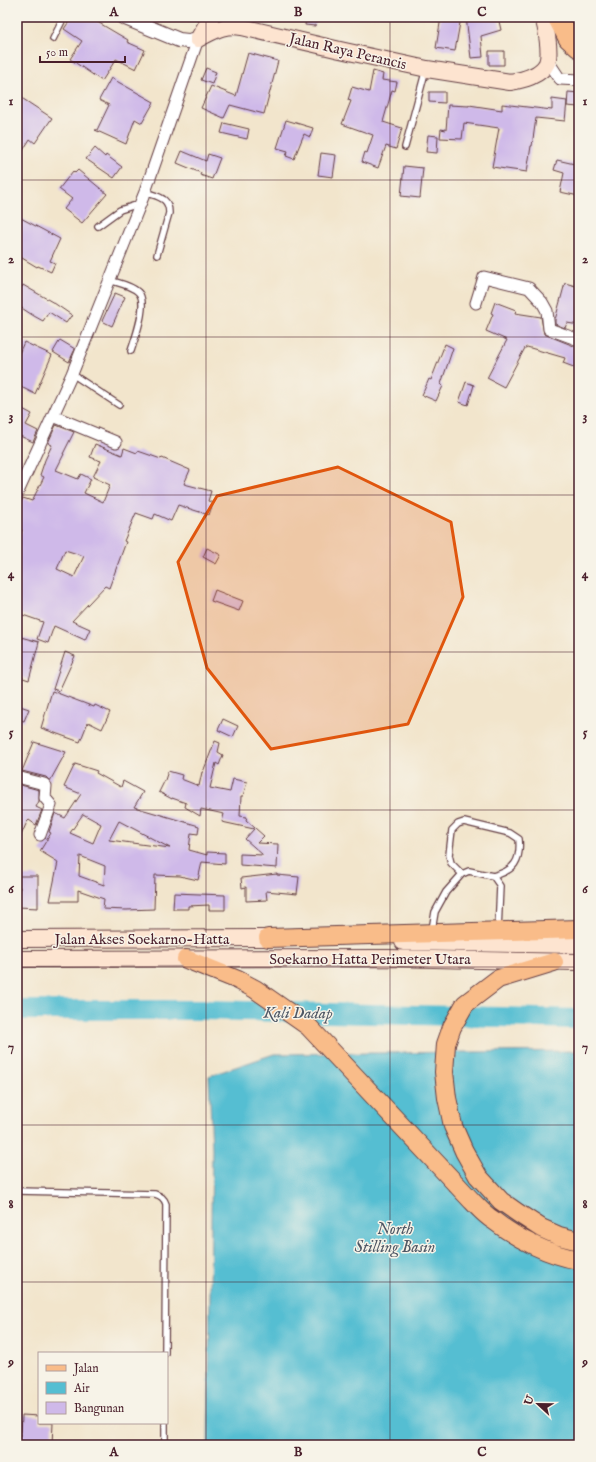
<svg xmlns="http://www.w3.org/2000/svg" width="596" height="1462" font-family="'IM FELL English',serif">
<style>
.water{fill:#55bed2;stroke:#506e7e}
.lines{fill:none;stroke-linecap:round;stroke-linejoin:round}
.river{stroke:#55bed2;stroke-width:20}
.building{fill:#cfb9e9;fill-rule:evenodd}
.service-casing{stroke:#633d43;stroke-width:8}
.minor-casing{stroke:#633d43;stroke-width:13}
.tertiary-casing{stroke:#633d43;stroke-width:16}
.secondary-casing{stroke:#633d43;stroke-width:18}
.primary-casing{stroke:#633d43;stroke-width:20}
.motorway-casing{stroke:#633d43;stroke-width:23}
.service{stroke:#fff;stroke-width:5.5}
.minor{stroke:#fff;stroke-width:11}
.tertiary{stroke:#fff;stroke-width:14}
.secondary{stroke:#fde4d0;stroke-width:16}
.primary{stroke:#f9bc89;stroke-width:18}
.motorway{stroke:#f9bc89;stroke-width:21}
.marked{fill:#e0560e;fill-opacity:0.2;stroke:#e0560e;stroke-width:3;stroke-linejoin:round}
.grid{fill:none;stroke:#4a1f2b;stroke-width:1;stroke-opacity:0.55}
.labels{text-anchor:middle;stroke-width:3;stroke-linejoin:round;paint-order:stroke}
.street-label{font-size:15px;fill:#4a1f2b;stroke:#f7f3e8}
.water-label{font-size:16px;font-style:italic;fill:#4e5765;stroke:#f7f3e8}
.neatline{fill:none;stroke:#4a1f2b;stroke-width:1.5}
.grid-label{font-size:13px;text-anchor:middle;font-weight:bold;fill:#4a1f2b}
</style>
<rect width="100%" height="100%" fill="#f7f3e8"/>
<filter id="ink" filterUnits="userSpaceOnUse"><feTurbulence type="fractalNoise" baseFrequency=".025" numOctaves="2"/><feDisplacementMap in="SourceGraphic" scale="8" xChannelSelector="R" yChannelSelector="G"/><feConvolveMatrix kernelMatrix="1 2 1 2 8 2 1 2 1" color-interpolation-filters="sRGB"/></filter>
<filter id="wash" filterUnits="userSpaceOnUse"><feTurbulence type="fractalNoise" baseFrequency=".012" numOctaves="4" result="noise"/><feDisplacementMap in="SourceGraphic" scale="16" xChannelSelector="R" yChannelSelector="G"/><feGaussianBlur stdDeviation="0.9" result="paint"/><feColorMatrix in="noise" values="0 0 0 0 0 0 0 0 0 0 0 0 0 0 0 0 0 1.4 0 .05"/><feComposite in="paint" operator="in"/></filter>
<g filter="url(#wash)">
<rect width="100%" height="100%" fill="#f2e5cc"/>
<path class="water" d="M579 1051V1445H208L212 1149 209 1076 274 1054Z"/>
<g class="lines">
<path class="river" d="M17 1010H202L579 1019"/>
</g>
<g id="blocks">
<path class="building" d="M72 17H89L128 40 127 42 145 50 136 69 116 59 102 81 70 59 82 41 64 29Z
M306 17H317L315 26 305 25Z
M441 17H461L455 51 436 48Z
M466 17H498L501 30 481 36 483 57 471 58Z
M489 51H504V65H489Z
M248 53 278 61 264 114 230 105 224 118 201 108 211 86 236 96Z
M206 68 216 72 212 84 201 80Z
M373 71 383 74 382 80 397 82 395 91 392 90 383 122 402 128 396 149 386 146 378 168 362 162 365 152 367 153 373 135 342 124 351 101 348 100 352 87 369 92Z
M111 78 154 102 142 123 135 119 126 144 95 130H97L109 105 99 100Z
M429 92H445V103L429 102Z
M568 92 579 93V107L567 106Z
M17 95 52 118 35 143 30 139 17 160Z
M552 99 567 101 565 121 536 118 532 146H531L527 172 492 167 499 128 464 123 462 139 440 138 441 129 446 130 448 105 469 106V105L502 110V104L552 110Z
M286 120 313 128 310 137 304 134 294 159 286 156 288 151 277 148Z
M224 123 249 129 247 139 221 133Z
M428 135 438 136 437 153 426 152Z
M95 148 105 157 106 155 122 167 114 178 86 159Z
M182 151 206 161 208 154 220 158 212 179 200 175 201 173 177 163Z
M321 153 336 155 333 177 318 175Z
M557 160 579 165V196L560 192 564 173 554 170Z
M404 166 423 168 420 198 401 196Z
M78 170 107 194 82 223 64 209 72 199 59 189 73 171 75 173Z
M17 216 60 239 50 261 55 263 51 272 38 266 37 267 17 255Z
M17 283 22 287 23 285 54 303 73 316H71L66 323 49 312 43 321 34 316 17 305Z
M565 283 579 287V325L567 323 565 328 555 324V320Z
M115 293 125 297 112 326 102 321Z
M495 302 516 310 515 313 541 317 544 334 579 348V369L563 363 565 358 527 347 525 348 504 387 487 378 507 340 486 331 493 314 491 313Z
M60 340 75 349 69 362 53 352Z
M24 342 52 355 35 394 17 385V358Z
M445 344 453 348 441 384 443 386 436 401 422 395 429 379 431 380Z
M466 382 474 385 468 405 459 402Z
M17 406 32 414 26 425 38 431 33 442 20 436 17 441Z
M56 425 74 432 63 454H64L56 470 78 479 81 474 91 479 84 493 103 502 110 485 93 477 101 461 90 457 95 444 122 455 124 448 137 453 138 451 161 459 162 458 190 470 184 484 211 491 208 501 213 503 209 515 178 505 171 521 155 514 153 519 136 513 124 541 126 542 109 588 105 586 72 621 90 629 85 640 54 626 48 643 37 639 43 622 17 613V542L22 530 17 528V510L23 498 32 501 44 477 40 475 45 460 52 445 48 443ZM65 550 84 556 74 577 57 569Z
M207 548 221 555 216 564 203 557Z
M215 590 243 601 239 611 211 601Z
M17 636 39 642 29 680 17 676Z
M65 652 75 656 59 691 53 689Z
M52 691 94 707 95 705 110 712 102 729 88 722 80 742 41 728Z
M17 705 29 709 24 721 17 719Z
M223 719 238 726 233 737 218 730Z
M215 741 220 743 218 752 223 755 219 765 216 763 210 788 230 792 233 779 247 782 243 796H241L240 816 247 817 246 820 264 836 257 843 278 844 277 868 240 865V854L263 855 245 839 254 829 222 822 224 814 201 809 200 816 185 807 186 803 172 798V799L159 792 165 780 168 771 182 775 181 779 199 786 202 772H203Z
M34 742 66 752 50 781 46 777 22 771Z
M75 764 97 771 96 773 121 787 123 781 143 792 134 807 199 826 198 834 191 833 189 850 207 855V852L225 853V864L202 862 198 880 180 876 155 875 154 909 126 910 103 909 104 899 78 890V901H50L58 862 40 851 51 833 49 832 55 813 65 818 81 794 64 787ZM83 814 101 824 93 843 70 833ZM119 821 170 848 109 840ZM80 856 105 866 104 885 79 876Z
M17 784 39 790V801L36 807 42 810 36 825 29 820 27 822 17 844Z
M277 874V875L299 877 297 894 266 891 267 900 246 901V887L242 888 241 878Z
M17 876H38V908L18 907 20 887H17Z
M174 893 225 895V910H209V905L188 906V909H173Z
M22 1415 39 1416V1423H53L52 1445H17V1435H21Z"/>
</g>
</g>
<g filter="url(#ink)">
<use href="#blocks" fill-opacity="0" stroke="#633d43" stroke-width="1"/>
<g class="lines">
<defs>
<path id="service" d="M53 39 64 17
M405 147 426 69
M145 192C158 197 169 197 169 213L157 255
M98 226 120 210 139 204
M109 280C118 283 131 285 138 292 149 302 135 338 131 351
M72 374 119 405
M462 874 451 863 449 855 452 830 458 824 464 822 510 833 519 839C521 861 514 871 493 876
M432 930 435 912 446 892 462 874 469 871 493 876 500 886 498 930
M17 1191 155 1194C161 1196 164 1198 166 1204L165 1353
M165 1445V1423"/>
<path id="minor" d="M548 61 560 79 579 80
M476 303 484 277 529 288 542 302 547 311 549 329 579 340
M53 416 116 442
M17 494 72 374 145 192 198 39
M17 777 44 784 46 786 45 798 51 805 40 835"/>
<path id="tertiary" d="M123 17 179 40 188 41 198 39"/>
<path id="secondary" d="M198 39C214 31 223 24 242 27L340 50 427 69 510 82C522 80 541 76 547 63 551 53 546 27 543 17
M198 39 211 17
M17 939 281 938
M403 942 579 945
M17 959 388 958 579 962"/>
<path id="primary" d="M268 938 579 929
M186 959 238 980 255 989 308 1026 472 1201C479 1208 485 1215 493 1220 517 1239 549 1255 579 1260
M554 962 498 979 465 1004 452 1027 446 1044 444 1072 447 1098 453 1126 464 1151 478 1176 501 1201 518 1213 541 1228 559 1236 579 1241"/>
<path id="motorway" d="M558 17 569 38 579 47"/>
</defs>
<use href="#service" class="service-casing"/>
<use href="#minor" class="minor-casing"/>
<use href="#tertiary" class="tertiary-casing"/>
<use href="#secondary" class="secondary-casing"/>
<use href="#primary" class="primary-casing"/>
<use href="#motorway" class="motorway-casing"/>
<use href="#service" class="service"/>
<use href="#minor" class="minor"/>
<use href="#tertiary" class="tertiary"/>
<use href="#secondary" class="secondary"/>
<use href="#primary" class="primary"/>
<use href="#motorway" class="motorway"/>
</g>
</g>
<path class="marked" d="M338 467 451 522 463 597 408 724 271 749 207 668 178 562 217 496Z"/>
<path class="grid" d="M206 17V1445M390 17V1445M17 180H579M17 337H579M17 495H579M17 652H579M17 810H579M17 967H579M17 1125H579M17 1282H579"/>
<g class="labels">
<g class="street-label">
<text transform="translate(348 51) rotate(13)" y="5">Jalan Raya Perancis</text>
<text x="142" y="944">Jalan Akses Soekarno-Hatta</text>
<text x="370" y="964">Soekarno Hatta Perimeter Utara</text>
</g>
<g class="water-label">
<text transform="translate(298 1012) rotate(1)" y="6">Kali Dadap</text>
<text x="395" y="1234">North<tspan x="395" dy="18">Stilling Basin</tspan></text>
</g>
</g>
<rect width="596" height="1462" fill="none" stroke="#f7f3e8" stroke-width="44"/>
<rect x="38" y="1352" width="130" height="72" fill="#f7f3e8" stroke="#b29e9c"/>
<rect x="46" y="1365" width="20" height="6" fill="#f9bc89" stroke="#b29e9c"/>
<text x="74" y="1372" font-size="12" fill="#4a1f2b">Jalan</text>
<rect x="46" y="1382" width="20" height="12" fill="#55bed2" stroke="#b29e9c"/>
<text x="74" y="1392" font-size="12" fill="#4a1f2b">Air</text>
<rect x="46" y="1402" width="20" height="12" fill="#cfb9e9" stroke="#b29e9c"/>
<text x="74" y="1412" font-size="12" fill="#4a1f2b">Bangunan</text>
<g transform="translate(538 1404) rotate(292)" stroke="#f7f3e8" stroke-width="3" paint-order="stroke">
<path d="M0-3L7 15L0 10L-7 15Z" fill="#4a1f2b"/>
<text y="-6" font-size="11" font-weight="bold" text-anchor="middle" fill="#4a1f2b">U</text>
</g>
<path d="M40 56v6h85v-6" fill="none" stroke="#4a1f2b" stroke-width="2"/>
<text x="46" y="56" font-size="12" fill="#4a1f2b" stroke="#f7f3e8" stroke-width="3" paint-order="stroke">50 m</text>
<rect x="22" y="22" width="552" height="1418" class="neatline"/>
<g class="grid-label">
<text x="114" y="16">A</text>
<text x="298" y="16">B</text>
<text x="482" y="16">C</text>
<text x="11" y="105">1</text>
<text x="585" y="105">1</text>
<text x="11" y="263">2</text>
<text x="585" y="263">2</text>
<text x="11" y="420">3</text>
<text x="585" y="420">3</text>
<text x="11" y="578">4</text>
<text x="585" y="578">4</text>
<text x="11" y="736">5</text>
<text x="585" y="736">5</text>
<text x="11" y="893">6</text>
<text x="585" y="893">6</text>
<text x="11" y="1051">7</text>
<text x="585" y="1051">7</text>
<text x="11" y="1208">8</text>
<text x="585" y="1208">8</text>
<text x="11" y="1366">9</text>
<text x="585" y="1366">9</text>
<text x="114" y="1456">A</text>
<text x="298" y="1456">B</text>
<text x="482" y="1456">C</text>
</g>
</svg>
